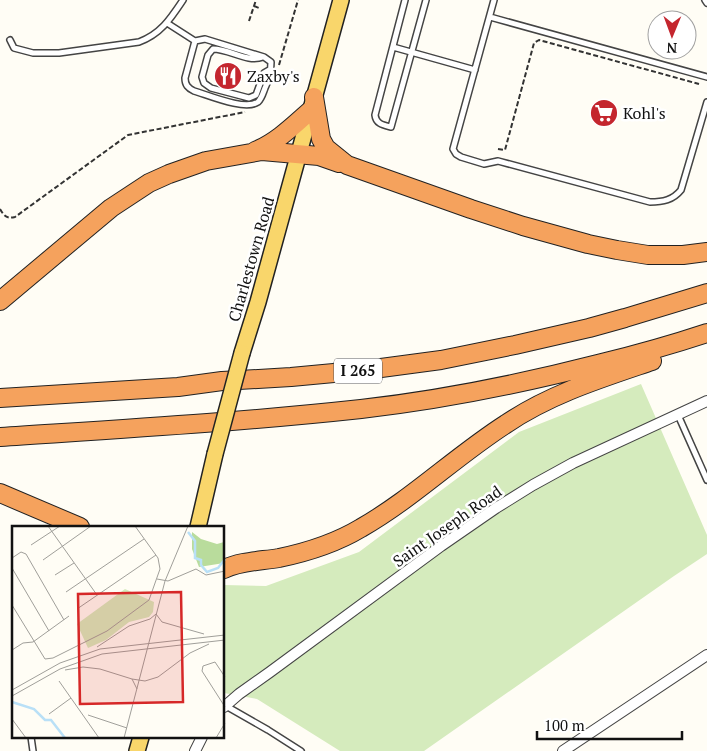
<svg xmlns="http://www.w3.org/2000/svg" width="707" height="751" font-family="'PT Serif',serif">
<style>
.green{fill:#d5ebbd}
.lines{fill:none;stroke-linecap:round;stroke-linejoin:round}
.lane-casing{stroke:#444;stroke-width:8}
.street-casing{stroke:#444;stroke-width:12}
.primary-casing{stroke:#222;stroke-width:18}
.highway-casing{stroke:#222;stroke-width:20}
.path{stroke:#333;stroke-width:2;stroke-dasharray:5 2.5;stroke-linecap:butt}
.lane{stroke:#fff;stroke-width:5}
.street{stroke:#fff;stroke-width:10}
.primary{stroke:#f9d66b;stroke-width:15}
.highway{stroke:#f5a25d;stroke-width:18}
.primary-bridge-casing{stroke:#222;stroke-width:18;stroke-linecap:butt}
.primary-bridge{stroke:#f9d66b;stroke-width:15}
.labels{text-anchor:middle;stroke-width:5;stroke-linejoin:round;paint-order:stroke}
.shield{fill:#fff;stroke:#585858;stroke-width:1}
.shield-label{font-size:15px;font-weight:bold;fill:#111}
.poi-label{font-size:16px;fill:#111;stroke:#fff;text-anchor:start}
.street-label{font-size:16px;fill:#111;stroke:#fff}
.inset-river{fill:none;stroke:#b9e0f7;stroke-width:2.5}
.inset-road{fill:none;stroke:#a09f9a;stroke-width:1}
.view{fill:#d62828;fill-opacity:0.15;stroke:#d62828;stroke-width:2.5}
.inset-edge{fill:none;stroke:#111;stroke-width:2.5}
</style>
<rect width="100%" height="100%" fill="#fffdf5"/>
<path class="green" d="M641 384 707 535V554L674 576 424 751H340L257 699 224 693V585L266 586 359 552 519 432Z"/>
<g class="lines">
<defs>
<path id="lane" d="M405 0 375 115C376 124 383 125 391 127L426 0
M494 0 453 149 456 154 461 157 484 164 498 161 650 202C663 202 673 200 681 190L707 102
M705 0 707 3
M490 17 707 77
M167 23 195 41 205 39 264 57 271 62C271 71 269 80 265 88 263 93 262 98 258 102 245 111 208 95 194 91 188 88 185 85 185 78L195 41
M10 40 14 48 33 53H59L139 42C161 34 171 18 183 0
M393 47 475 70
M263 57C247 63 230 49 213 49L208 55 202 77 204 83 211 88 249 98 256 95 264 73 271 69
M678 415 707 480
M226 706 268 730 301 751
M31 737 33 751"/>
<path id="street" d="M224 707 239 694 270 672 441 546 496 508 533 485 573 463 707 401
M195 751 202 737
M563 751 707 655"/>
<path id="primary" d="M242 353 258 302 341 0
M198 527 215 454
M137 751 141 737"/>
<path id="highway" d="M314 97 321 139 326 148 347 165 471 209 523 226 588 244 617 250 648 255H683L707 252
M255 151C276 143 294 125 311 110
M0 301 111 208 149 183 169 174 206 161 262 151 319 156 339 163
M0 398 178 387 222 381 291 377 366 370 441 360 515 345 589 328 625 318 707 293
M0 437C120 429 241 422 361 409 441 400 520 384 598 364 635 355 671 345 707 333
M0 493 80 527
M224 569C241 561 261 561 279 558 308 552 336 543 361 528 412 499 456 456 506 424 550 394 602 378 652 361"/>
</defs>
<use href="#lane" class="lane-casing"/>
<use href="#street" class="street-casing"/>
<use href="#primary" class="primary-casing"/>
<use href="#highway" class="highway-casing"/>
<path class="path" d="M254 6 259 8
M249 21 256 0
M279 65 298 0
M498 149 505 150 534 43 539 40 699 84
M0 209C4 216 7 219 15 217L128 135 245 112"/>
<use href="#lane" class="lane"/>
<use href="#street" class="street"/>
<use href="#primary" class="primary"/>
<use href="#highway" class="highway"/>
<defs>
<path id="primary-bridge" d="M215 454 242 353"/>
</defs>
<use href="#primary-bridge" class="primary-bridge-casing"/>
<use href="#primary-bridge" class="primary-bridge"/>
</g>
<defs>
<symbol id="restaurant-disc" viewBox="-11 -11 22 22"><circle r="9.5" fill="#c4262e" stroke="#fff"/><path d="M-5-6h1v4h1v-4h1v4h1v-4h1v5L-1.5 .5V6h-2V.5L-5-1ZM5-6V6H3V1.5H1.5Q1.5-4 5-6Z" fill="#fff"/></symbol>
<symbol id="supermarket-disc" viewBox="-11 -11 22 22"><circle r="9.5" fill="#c4262e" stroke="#fff"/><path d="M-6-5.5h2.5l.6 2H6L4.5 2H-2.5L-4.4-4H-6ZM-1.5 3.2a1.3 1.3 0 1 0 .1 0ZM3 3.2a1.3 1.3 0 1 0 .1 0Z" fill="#fff"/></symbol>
</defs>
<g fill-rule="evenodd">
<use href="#restaurant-disc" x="212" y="60" width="32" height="32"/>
<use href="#supermarket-disc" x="588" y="97" width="32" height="32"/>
</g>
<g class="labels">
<rect class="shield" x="334" y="358.5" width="48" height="25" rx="4"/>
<g class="shield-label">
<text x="358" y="376">I 265</text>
</g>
<g class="poi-label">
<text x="247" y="82">Zaxby's</text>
<text x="623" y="119">Kohl's</text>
</g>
<g class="street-label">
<text transform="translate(251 259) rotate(-74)" y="6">Charlestown Road</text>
<text transform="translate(447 526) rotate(-35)" y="6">Saint Joseph Road</text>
</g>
</g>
<g transform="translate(12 526)">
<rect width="212" height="212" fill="#fffdf5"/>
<path d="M113 63 142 76 141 86 137 91 117 96 94 114 76 122 65 98Z" fill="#d5ebbd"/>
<path d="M180 6 189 13 205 18 212 16V37L187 41 180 23Z" fill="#b9dc9c"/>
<path class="inset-river" d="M176 6 183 15V32L189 34V39L195 46 206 42 213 33M0 176 22 183 33 194H39L53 212"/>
<path class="inset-road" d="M36 0 85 69M19 19 48 0M0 32 9 26 14 28 52 94M31 34 79 0M0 42 37 105M43 49 62 37M145 53 156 55 184 43 194 49 213 45M54 66 132 13M0 79 33 133 41 132 95 105 137 74 148 43 146 32 123 0M65 83 144 29M85 121 117 100 138 93 144 88 150 96 192 108M0 124 11 117 21 116 57 90M53 144 71 141 88 143 120 153 125 163M213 151 203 136 191 140 190 145 213 181M120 153 133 155 146 151 178 127 197 118M47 155 87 212M0 164 48 137 88 123 213 109M0 170 48 143 90 128 213 114M37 188 59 172M76 189 115 202M0 193 14 212M112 212 153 55 176 0M204 212 213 197"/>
<path class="view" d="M169 66 171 176 68 178 66 68Z"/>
<rect width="212" height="212" class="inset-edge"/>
</g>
<g transform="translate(672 35) rotate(181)"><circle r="24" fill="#ffffff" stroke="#a0a0a0"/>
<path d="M0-4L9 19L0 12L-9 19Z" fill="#c4262e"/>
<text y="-8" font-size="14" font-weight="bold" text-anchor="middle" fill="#111111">N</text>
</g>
<path d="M537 731v8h145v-8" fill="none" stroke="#111111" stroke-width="2.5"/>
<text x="544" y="731" font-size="15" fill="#111111" stroke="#ffffff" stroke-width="4" paint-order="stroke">100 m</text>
</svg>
